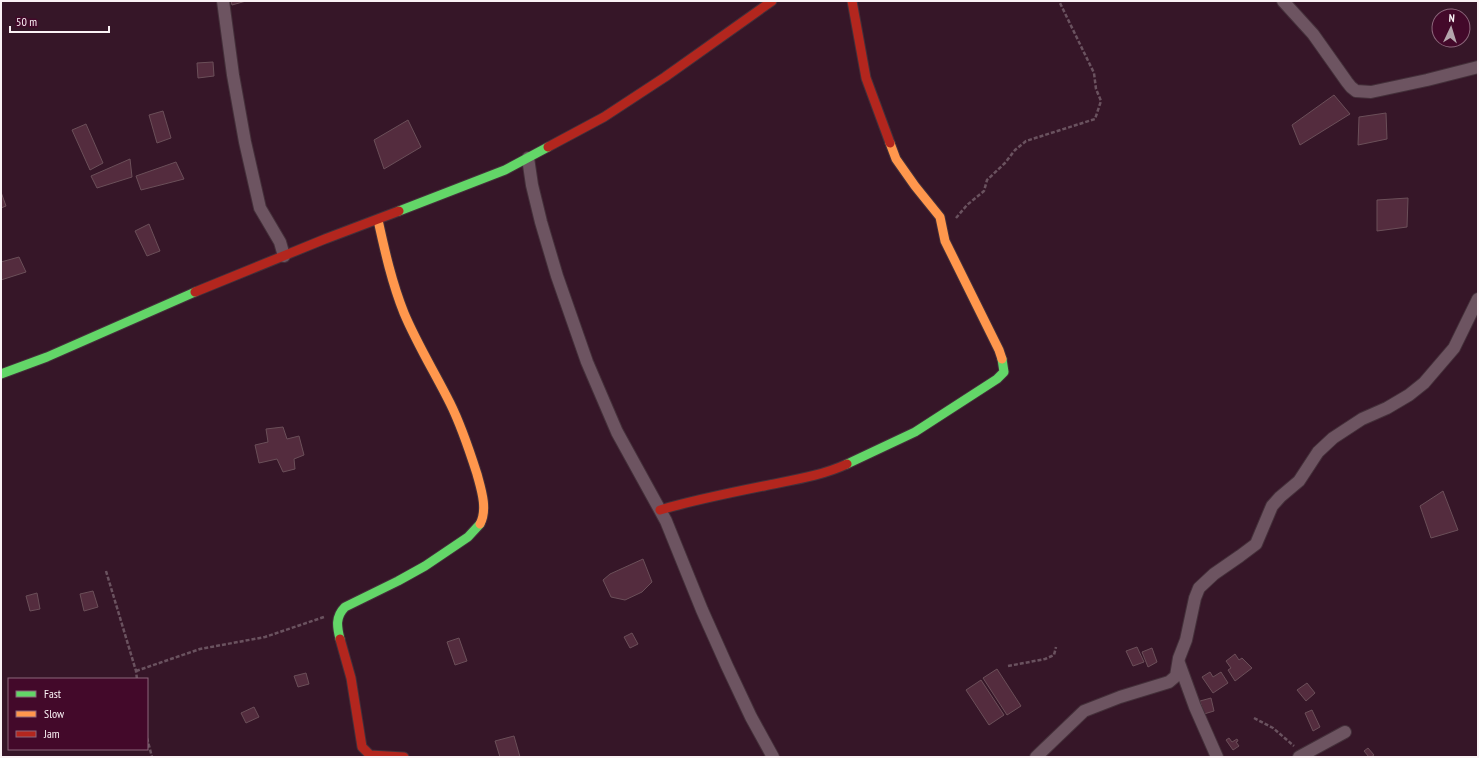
<svg xmlns="http://www.w3.org/2000/svg" width="1479" height="758" font-family="'PT Sans Narrow',sans-serif">
<style>
.building{fill:#542c3e;stroke:#6b4f59}
.lines{fill:none;stroke-linecap:round;stroke-linejoin:round}
.street-casing{stroke:#44303a;stroke-width:14}
.fast-casing{stroke:#44303a;stroke-width:11}
.slow-casing{stroke:#44303a;stroke-width:11}
.jam-casing{stroke:#44303a;stroke-width:11}
.path{stroke:#6a525f;stroke-width:2.5;stroke-dasharray:4 2;stroke-linecap:butt}
.street{stroke:#6d5461;stroke-width:12}
.fast{stroke:#63d668;stroke-width:9}
.slow{stroke:#ff974d;stroke-width:9}
.jam{stroke:#b3261e;stroke-width:9}
</style>
<rect width="100%" height="100%" fill="#361628"/>
<path class="building" d="M231 1H246L232 5Z
M213 62 214 76 198 78 197 63Z
M1334 95 1350 114 1300 145 1292 125Z
M163 111 171 138 157 143 149 115Z
M1386 113 1387 139 1358 145 1359 117Z
M408 120 421 147 384 169 374 140Z
M86 124 103 163 90 170 72 130Z
M130 159 132 177 97 188 91 176Z
M176 162 184 179 141 190 136 176Z
M1 192 6 206 1 208Z
M1408 198 1407 227 1377 231V200Z
M149 224 160 251 147 256 135 231Z
M19 257 26 272 1 280V262Z
M283 427 287 439 299 436 304 455 294 459 295 469 283 472 277 459 259 463 255 445 268 442 266 429Z
M1443 491 1458 530 1431 538 1420 506Z
M643 559 652 582 642 592 625 600 611 597 603 580 610 574Z
M93 591 98 607 84 611 80 594Z
M37 593 40 609 30 611 26 596Z
M632 633 638 644 630 648 624 637Z
M459 638 467 661 455 665 447 642Z
M1137 647 1144 662 1133 666 1126 651Z
M1152 648 1157 662 1148 667 1142 652Z
M1235 654 1239 660 1242 658 1252 668 1235 681 1228 670 1231 668 1226 661Z
M997 669 1021 706 1007 715 983 678Z
M1210 672 1213 677 1221 672 1228 683 1213 693 1202 677Z
M306 673 309 684 298 687 294 676Z
M981 680 1004 715 989 725 966 690Z
M1307 683 1315 693 1306 701 1297 690Z
M1211 698 1214 711 1204 714 1200 701Z
M254 707 259 717 246 723 241 713Z
M1312 710 1320 727 1313 731 1305 713Z
M514 736 520 757H500L495 741Z
M1229 738 1232 742 1237 739 1238 741 1236 742 1239 746 1233 750 1226 740Z
M1368 748 1374 755 1371 757H1369L1364 751Z"/>
<g class="lines">
<defs>
<path id="street" d="M223 1 233 75 245 142 260 208 280 242 284 256
M1283 1 1313 34 1347 82 1351 87 1356 91 1371 92 1427 80 1478 67
M528 158 532 185 541 222 557 276 587 362 617 432 666 521 702 610 727 666 751 717 773 757
M1179 663 1195 707 1217 757
M1036 757 1084 711 1120 697 1169 682 1176 676 1179 658 1186 640 1195 598 1199 588 1214 574 1240 556 1256 544 1272 506 1280 497 1299 481 1318 452 1333 438 1362 419 1387 408 1409 395 1424 383 1454 348 1478 299
M1299 757 1345 732"/>
<path id="fast" d="M399 211 505 170 548 147
M1 374 47 357 195 292
M847 464 915 432 997 379 1004 372 1002 359
M340 639C337 627 335 617 345 607L398 581 425 566 468 537 480 524"/>
<path id="slow" d="M890 143 896 159 915 186 940 217 945 241 999 350 1002 359
M378 220C385 252 392 283 404 313 417 344 435 373 450 403 461 425 469 449 477 474 481 489 488 509 480 524"/>
<path id="jam" d="M852 1 866 78 890 143
M548 147 604 117 665 77 772 1
M195 292 325 239 399 211
M660 510C694 500 729 493 764 486 793 480 821 476 847 464
M340 639 351 678 362 747 370 755 404 757"/>
</defs>
<use href="#street" class="street-casing"/>
<use href="#fast" class="fast-casing"/>
<use href="#slow" class="slow-casing"/>
<use href="#jam" class="jam-casing"/>
<path class="path" d="M956 218 967 205 984 191 987 180 1005 163 1015 150 1026 141 1095 119 1101 101 1096 89 1094 73 1059 1
M106 571 136 671 137 679
M1008 666 1045 659 1054 655 1056 647
M136 671 200 649 265 637 324 617
M1254 718 1273 728 1294 746
M147 738 152 757"/>
<use href="#street" class="street"/>
<use href="#fast" class="fast"/>
<use href="#slow" class="slow"/>
<use href="#jam" class="jam"/>
</g>
<rect width="1479" height="758" fill="none" stroke="#faf2f5" stroke-width="4"/>
<rect x="8" y="678" width="140" height="72" fill="#43092a" stroke="#8c667b"/>
<rect x="16" y="691" width="20" height="6" fill="#63d668" stroke="#8c667b"/>
<text x="44" y="698" font-size="12" fill="#faf2f5">Fast</text>
<rect x="16" y="711" width="20" height="6" fill="#ff974d" stroke="#8c667b"/>
<text x="44" y="718" font-size="12" fill="#faf2f5">Slow</text>
<rect x="16" y="731" width="20" height="6" fill="#b3261e" stroke="#8c667b"/>
<text x="44" y="738" font-size="12" fill="#faf2f5">Jam</text>
<g transform="translate(1451 28) rotate(4)"><circle r="19" fill="#43092a" stroke="#8c667b"/>
<path d="M0-3L7 15L0 10L-7 15Z" fill="#b5a5ad"/>
<text y="-6" font-size="11" font-weight="bold" text-anchor="middle" fill="#faf2f5">N</text>
</g>
<path d="M10 26v6h99v-6" fill="none" stroke="#faf2f5" stroke-width="2"/>
<text x="16" y="26" font-size="12" fill="#faf2f5" stroke="#43092a" stroke-width="3" paint-order="stroke">50 m</text>
</svg>
